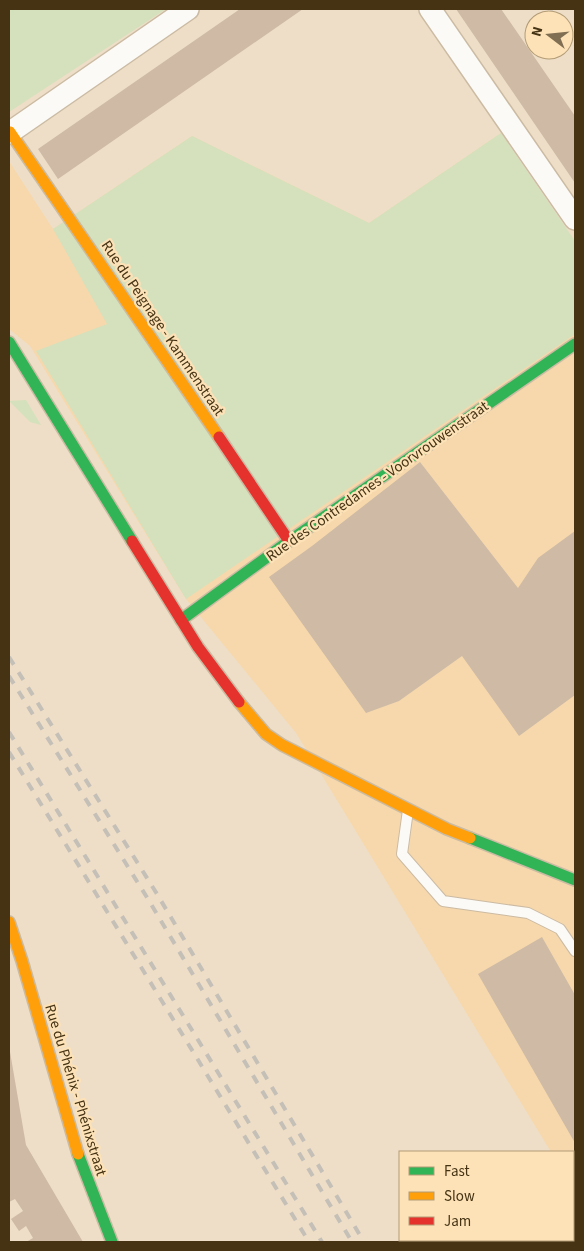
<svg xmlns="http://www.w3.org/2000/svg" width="584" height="1251" font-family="'Source Sans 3',sans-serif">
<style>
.built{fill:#f6d8ac}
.green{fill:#d4e1bc}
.building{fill:#cebaa5}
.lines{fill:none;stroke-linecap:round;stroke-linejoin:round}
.lane-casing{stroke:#cbbba3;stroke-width:12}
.street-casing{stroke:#cbbba3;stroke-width:24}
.fast-casing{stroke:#cbbba3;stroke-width:14}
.slow-casing{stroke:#cbbba3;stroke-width:14}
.jam-casing{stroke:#cbbba3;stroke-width:14}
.path{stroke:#d6d1ca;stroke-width:3;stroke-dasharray:2.5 4;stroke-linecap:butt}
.lane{stroke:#fcfaf7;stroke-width:10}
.street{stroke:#fcfaf7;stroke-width:21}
.fast{stroke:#30b455;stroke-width:11}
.slow{stroke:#ff9f0a;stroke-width:11}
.jam{stroke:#e5322d;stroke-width:11}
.rail{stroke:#c4bfb7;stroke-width:4;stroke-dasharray:9 9;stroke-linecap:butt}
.labels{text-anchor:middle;stroke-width:4.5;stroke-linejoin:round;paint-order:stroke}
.street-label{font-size:15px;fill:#453314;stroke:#fde2b8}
</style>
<rect width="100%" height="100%" fill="#eedec7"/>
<path class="built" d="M501 133 575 249V1193L573 1188V1152H551L296 733 186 599 30 346 9 329V161L53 229 192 136 369 223Z"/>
<path class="green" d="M9 9H166L9 112Z
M501 133 575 241V334L186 599 36 351 107 324 53 229 192 136 369 223Z
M26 400 41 425 30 422 9 401Z"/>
<path class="building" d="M240 9H303L58 179 38 149Z
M456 9H501L575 116V183Z
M420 462 518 588 538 558 575 531V695L519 736 462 656 399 701 366 713 269 577 312 546Z
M542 937 575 995V1143L478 974Z
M9 1046 26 1145 83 1242H26L33 1238 26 1226 19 1231 11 1219 23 1211 15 1199 9 1202Z"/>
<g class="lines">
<defs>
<path id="lane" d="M408 810 402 854 443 901 528 913 560 929 575 951"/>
<path id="street" d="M430 9 575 219
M9 133 188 9"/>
<path id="fast" d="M9 342 132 541
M181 620 289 541 575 344
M470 838 575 880
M78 1154 112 1242"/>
<path id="slow" d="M10 132 219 437
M239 702 266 734 282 745 447 829 470 838
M9 922 22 961 78 1154"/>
<path id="jam" d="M219 437 289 541
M132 541 198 647 239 702"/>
</defs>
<use href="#lane" class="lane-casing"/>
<use href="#street" class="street-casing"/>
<use href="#fast" class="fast-casing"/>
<use href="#slow" class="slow-casing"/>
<use href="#jam" class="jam-casing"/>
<path class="path" d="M551 9 558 20
M564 28 575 45"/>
<use href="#lane" class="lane"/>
<use href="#street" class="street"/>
<use href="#fast" class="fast"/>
<use href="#slow" class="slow"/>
<use href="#jam" class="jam"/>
<path class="rail" d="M9 657 157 894 364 1242
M9 676 148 899 352 1242
M9 732 322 1242
M9 752 195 1055 309 1242"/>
</g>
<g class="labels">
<g class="street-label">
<text transform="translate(163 328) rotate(56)" y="5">Rue du Peignage - Kammenstraat</text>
<text transform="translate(377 481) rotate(-35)" y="5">Rue des Contredames - Voorvrouwenstraat</text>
<text transform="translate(76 1090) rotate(73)" y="5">Rue du Phénix - Phénixstraat</text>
</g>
</g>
<rect width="584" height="1251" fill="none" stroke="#453314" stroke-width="20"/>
<rect x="399" y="1151" width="175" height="90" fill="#fde2b8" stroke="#b39c76"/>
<rect x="409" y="1167" width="25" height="8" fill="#30b455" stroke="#b39c76"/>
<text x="444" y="1176" font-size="15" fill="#453314">Fast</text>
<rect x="409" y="1192" width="25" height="8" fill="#ff9f0a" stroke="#b39c76"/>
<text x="444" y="1201" font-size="15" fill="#453314">Slow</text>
<rect x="409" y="1217" width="25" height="8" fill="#e5322d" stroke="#b39c76"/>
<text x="444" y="1226" font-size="15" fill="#453314">Jam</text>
<g transform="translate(549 35) rotate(286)"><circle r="24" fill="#fde2b8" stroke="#b39c76"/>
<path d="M0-4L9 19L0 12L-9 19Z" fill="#806f53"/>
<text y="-8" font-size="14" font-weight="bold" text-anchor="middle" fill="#453314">N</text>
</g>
</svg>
